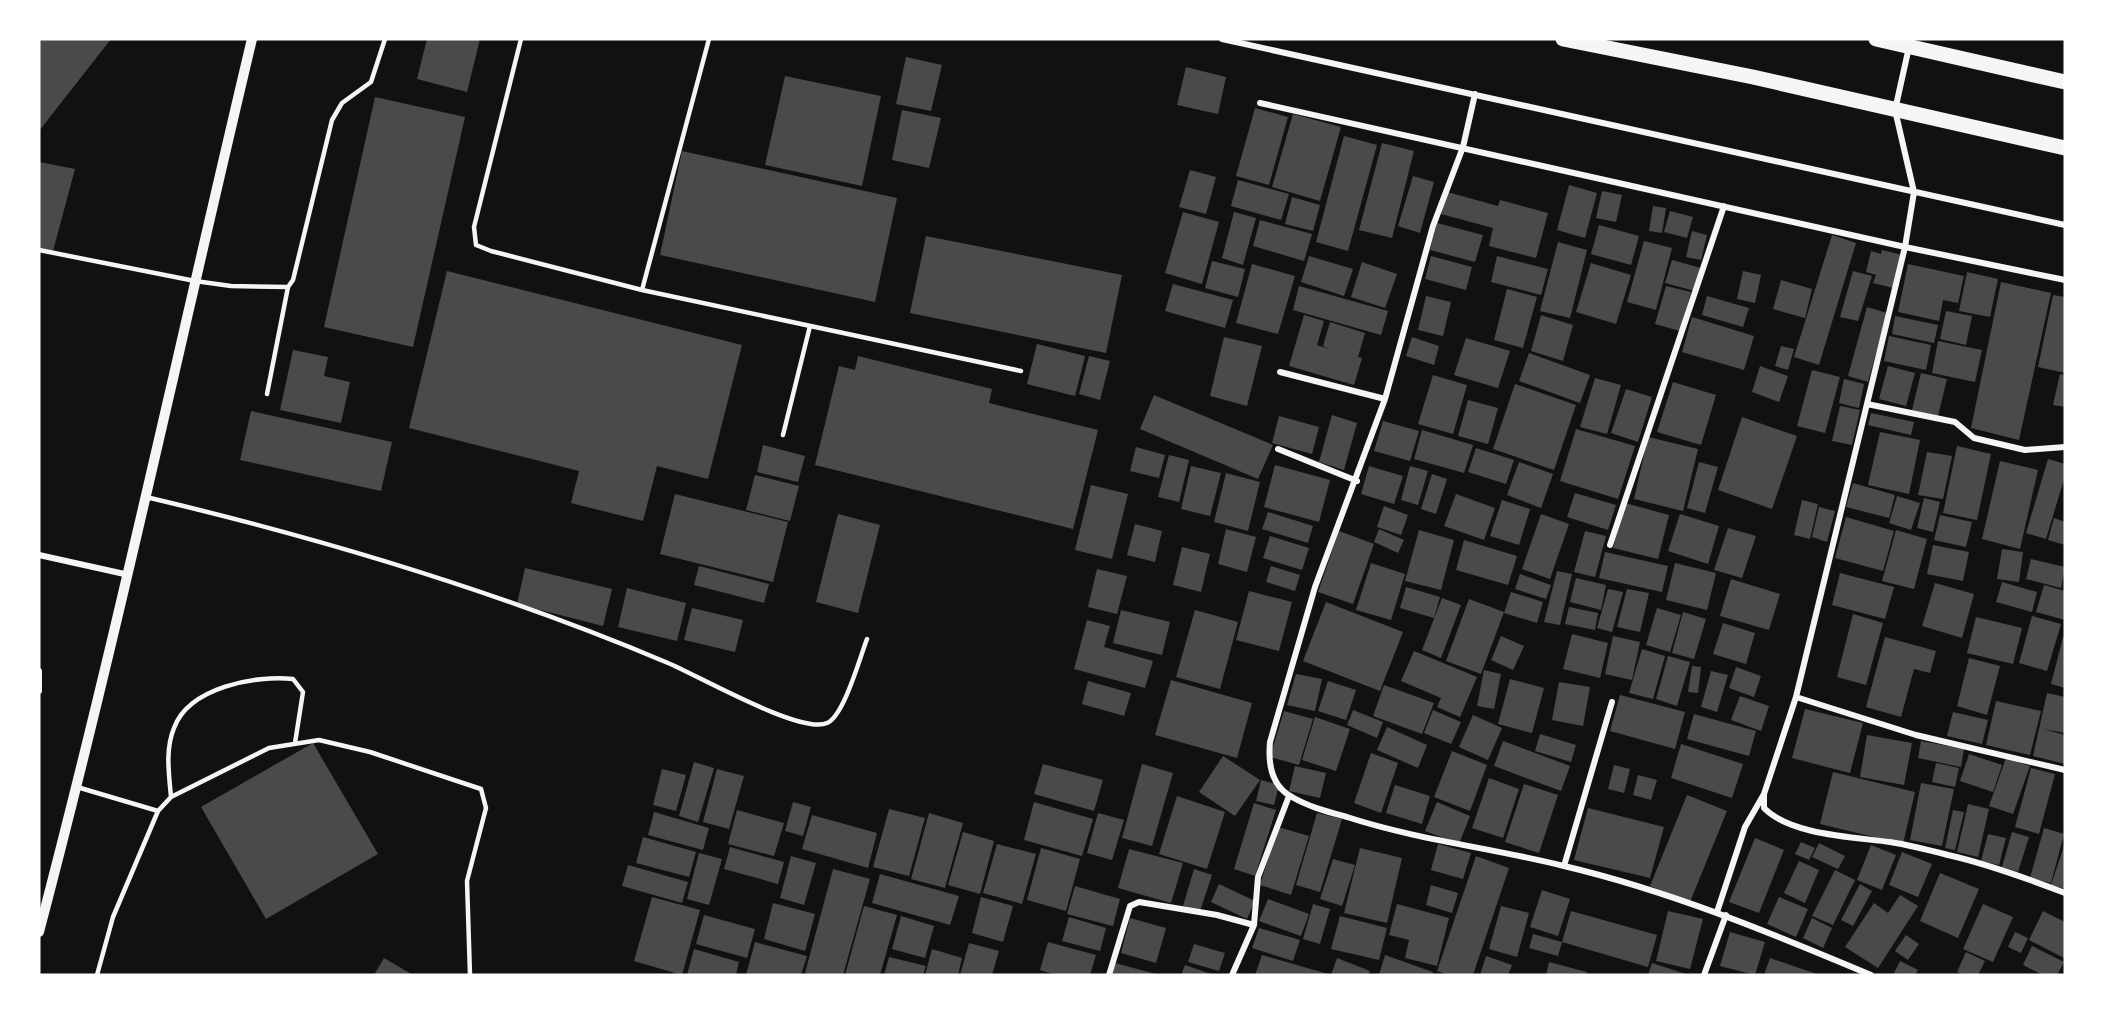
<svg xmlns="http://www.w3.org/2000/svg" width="2104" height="1014" font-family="'Public Sans',sans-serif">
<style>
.building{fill:#4a4a4a}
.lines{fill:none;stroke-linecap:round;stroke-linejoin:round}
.service{stroke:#f5f5f5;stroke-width:4.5}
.minor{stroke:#f5f5f5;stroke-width:6}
.tertiary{stroke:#f5f5f5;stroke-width:10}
.primary{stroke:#f5f5f5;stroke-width:15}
</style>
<rect width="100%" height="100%" fill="#111"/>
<path class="building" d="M39 39H111L39 131Z
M427 39H480L467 92 417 79Z
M906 57 942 65 931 111 896 104Z
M1186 67 1226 77 1218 114 1177 105Z
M785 76 881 96 862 186 765 165Z
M375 97 465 117 413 347 324 327Z
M1255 108 1288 117 1269 185 1236 176Z
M902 110 941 118 929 168 892 160Z
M1293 114 1341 127 1320 201 1272 187Z
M1344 136 1377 145 1348 251 1316 242Z
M1382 143 1414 151 1392 238 1359 230Z
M682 151 897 198 875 302 660 255Z
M39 162 75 169 53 251 39 248Z
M1190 170 1216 177 1206 214 1179 207Z
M1413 176 1434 182 1420 233 1398 226Z
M1238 180 1289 194 1281 220 1231 206Z
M1569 185 1597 193 1585 238 1557 230Z
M1602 191 1622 195 1616 222 1596 218Z
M1447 192 1498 206 1500 200 1548 213 1536 258 1489 246 1493 228 1441 214Z
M1292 197 1320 205 1313 231 1285 224Z
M1653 206 1666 208 1662 233 1649 231Z
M1670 211 1693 217 1687 238 1664 232Z
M1183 212 1219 222 1202 284 1165 273Z
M1234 212 1256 218 1243 265 1222 258Z
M1260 220 1312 234 1304 261 1253 246Z
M1437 223 1483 235 1475 262 1430 250Z
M1599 225 1639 236 1631 265 1591 254Z
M1692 231 1707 235 1701 260 1686 257Z
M1832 235 1856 243 1819 365 1794 357Z
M926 236 1122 275 1106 353 910 313Z
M1644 241 1672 248 1656 310 1627 302Z
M1558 242 1587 250 1570 318 1540 311Z
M1882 250 1902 255 1893 288 1873 283 1876 275 1866 272 1871 251 1881 254Z
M1309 256 1353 269 1344 296 1301 282Z
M1431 256 1472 267 1466 290 1425 279Z
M1497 256 1548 269 1541 295 1491 282Z
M1672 260 1701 268 1695 291 1665 283Z
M1212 261 1245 269 1238 297 1205 288Z
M1362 262 1397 274 1385 308 1351 297Z
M1591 263 1631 275 1616 324 1576 312Z
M1252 264 1295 276 1278 334 1236 323Z
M1908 264 1964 276 1958 303 1943 300 1939 321 1898 312Z
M447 271 742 345 708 479 657 466 643 521 571 503 579 471 409 428Z
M1743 271 1761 275 1755 303 1737 299Z
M1853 271 1872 276 1858 321 1840 317Z
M1967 272 1998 279 1990 317 1959 311Z
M1781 280 1812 289 1805 318 1773 309Z
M2001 282 2051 293 2019 440 1971 428Z
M1173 284 1233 300 1225 328 1165 311Z
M1299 286 1388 311 1381 335 1293 310Z
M1666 286 1691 292 1680 331 1655 324Z
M1507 289 1537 297 1523 348 1494 340Z
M2053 295 2065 297V373L2038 367Z
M1426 296 1451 302 1443 336 1418 330Z
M1707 296 1749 308 1743 327 1702 315Z
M1867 307 1887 313 1868 382 1848 376Z
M1946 311 1972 316 1966 345 1940 339Z
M1304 315 1324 321 1317 345 1329 349 1323 346 1330 322 1365 333 1358 357 1362 358 1354 385 1289 366Z
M1541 315 1573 325 1563 361 1531 351Z
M1895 316 1938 325 1934 343 1892 334Z
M1692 317 1754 336 1744 370 1682 352Z
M1889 336 1931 345 1926 370 1884 361Z
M1224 337 1262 346 1247 406 1210 396Z
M1412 337 1439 346 1434 365 1406 356Z
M1466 338 1510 351 1498 388 1454 375Z
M1938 341 1982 350 1975 382 1932 373Z
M1037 344 1085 356 1075 396 1027 384Z
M1781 346 1794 349 1788 370 1775 366Z
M293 350 328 357 324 376 350 382 341 423 280 410Z
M1529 353 1590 375 1580 403 1519 381Z
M858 356 992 389 989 403 1098 430 1073 529 815 465 839 366 855 370Z
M1089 356 1110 361 1100 400 1079 394Z
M1760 366 1788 376 1779 402 1752 392Z
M1888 366 1915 373 1906 406 1879 399Z
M1812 370 1840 377 1825 433 1797 426Z
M1921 373 1947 379 1938 416 1912 410Z
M2060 374 2065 375V407L2053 405Z
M1433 375 1467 385 1453 434 1418 424Z
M1595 378 1621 385 1607 434 1580 427Z
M1844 379 1864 384 1859 408 1839 403Z
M1673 382 1716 395 1701 445 1657 432Z
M1515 384 1576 405 1554 470 1493 449Z
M1626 389 1652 397 1638 442 1611 433Z
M1154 395 1273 445 1258 479 1140 429Z
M1468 400 1498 408 1488 444 1458 436Z
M1840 406 1860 410 1852 445 1832 441Z
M251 411 392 442 381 491 240 460Z
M1871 413 1914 422 1911 435 1868 425Z
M1332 415 1357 423 1344 470 1319 462Z
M1279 416 1319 427 1312 454 1272 443Z
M1742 417 1797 436 1772 509 1718 490Z
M1383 421 1419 431 1410 461 1374 451Z
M1576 429 1635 446 1618 499 1560 481Z
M1422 430 1473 445 1464 473 1414 459Z
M1880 432 1920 440 1909 494 1868 485Z
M1648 437 1698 449 1683 511 1634 499Z
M763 445 805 456 798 482 757 472Z
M1957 446 1991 454 1977 520 1943 513Z
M1136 447 1165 455 1159 478 1130 471Z
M1476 448 1514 460 1506 484 1468 472Z
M1927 452 1952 456 1943 499 1918 495Z
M1169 455 1189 460 1179 502 1158 497Z
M2048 459 2065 464V476L2046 539 2026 533Z
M2000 461 2038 470 2020 549 1982 539Z
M1519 462 1553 474 1541 508 1507 495Z
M1699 462 1718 467 1705 513 1687 508Z
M1275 465 1330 480 1319 522 1264 507Z
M1191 466 1221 473 1210 516 1181 509Z
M1369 466 1403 476 1394 504 1361 494Z
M1410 466 1428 471 1418 505 1401 500Z
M1226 473 1260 482 1248 531 1214 522Z
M1432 474 1447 479 1436 514 1421 509Z
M755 475 799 486 790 521 746 510Z
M1853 483 1895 495 1889 518 1846 507Z
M1091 485 1128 494 1112 559 1075 550Z
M1575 493 1616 505 1608 530 1567 517Z
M675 494 788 522 773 582 660 554Z
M1456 494 1495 508 1484 540 1444 526Z
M1897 496 1920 503 1911 530 1889 523Z
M1924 498 1940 502 1933 532 1917 528Z
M1502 500 1530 509 1519 545 1490 536Z
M1802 500 1818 504 1810 539 1794 535Z
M1625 503 1669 515 1658 559 1613 548Z
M1384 506 1408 515 1401 535 1377 527Z
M1819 507 1835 511 1827 542 1812 537Z
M1268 512 1313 526 1308 543 1262 529Z
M838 514 880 525 858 613 816 602Z
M1541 514 1569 524 1550 579 1522 569Z
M1680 514 1719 526 1708 564 1668 551Z
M1940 515 1972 522 1966 547 1934 540Z
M1846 517 1894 531 1883 571 1835 558Z
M2054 518 2065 522V545L2048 540Z
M1135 524 1162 531 1155 562 1127 555Z
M1728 528 1756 536 1742 578 1714 570Z
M1226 529 1256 537 1247 572 1218 564Z
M1379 529 1404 540 1398 553 1374 542Z
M1419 530 1454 540 1441 590 1405 581Z
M1896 530 1927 539 1914 589 1882 581Z
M1339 531 1374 544 1353 604 1318 592Z
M1585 531 1606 536 1595 577 1574 572Z
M1270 536 1309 548 1302 570 1263 558Z
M1464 540 1517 556 1508 585 1456 570Z
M1933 545 1969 552 1963 581 1927 574Z
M1182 547 1210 554 1201 592 1173 585Z
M2002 549 2023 552 2019 582 1997 579Z
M1605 552 1668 566 1662 592 1599 578Z
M2031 559 2065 567 2061 588 2026 579Z
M1371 563 1405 574 1391 620 1356 610Z
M1675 563 1716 573 1707 610 1666 600Z
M699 566 769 584 764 603 694 585Z
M1271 566 1300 575 1295 591 1266 582Z
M525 568 612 589 603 626 517 604Z
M1097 569 1127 576 1117 614 1088 607Z
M1557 571 1572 574 1560 625 1544 622Z
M1840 573 1894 587 1885 619 1832 605Z
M1520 574 1551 585 1546 599 1515 589Z
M1576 578 1606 585 1601 610 1570 602Z
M1731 579 1780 594 1769 630 1720 616Z
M2002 582 2037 592 2032 612 1996 602Z
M1935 583 1974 594 1962 638 1922 626Z
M2044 585 2065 591V620L2036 612Z
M1406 587 1440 597 1434 618 1400 608Z
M627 588 686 603 677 641 618 627Z
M1608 589 1623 592 1612 632 1597 628Z
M1627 589 1649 593 1640 632 1617 627Z
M1249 591 1292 602 1279 651 1236 640Z
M1511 592 1543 602 1537 623 1504 613Z
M1442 598 1461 605 1441 658 1422 650Z
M1469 599 1504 612 1481 674 1446 661Z
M1326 602 1403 632 1380 691 1303 661Z
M1569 607 1598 613 1595 630 1565 624Z
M692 608 743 620 735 652 684 640Z
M1657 608 1681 615 1670 652 1646 645Z
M1121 610 1170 622 1162 655 1113 643Z
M1195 610 1238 622 1220 689 1176 677Z
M1683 612 1706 619 1694 659 1672 653Z
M1853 614 1883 623 1866 685 1837 677Z
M2032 616 2061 624 2047 671 2019 663Z
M1976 617 2022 628 2013 664 1967 653Z
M1087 620 1110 626 1104 647 1153 661 1145 688 1074 669Z
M1723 623 1755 633 1746 664 1713 654Z
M1572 634 1608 643 1600 678 1563 669Z
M1501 636 1524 646 1513 670 1491 660Z
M1613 636 1640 642 1632 680 1605 674Z
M1885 637 1936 651 1930 673 1914 669 1901 717 1866 707Z
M2063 637 2065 638V688L2051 684Z
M1642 649 1665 656 1653 699 1629 693Z
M1414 651 1477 677 1460 717 1437 707 1441 698 1401 681Z
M1668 656 1690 662 1677 706 1656 699Z
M1969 658 2000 666 1987 715 1957 706Z
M1692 666 1701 667 1698 693 1688 692Z
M1736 667 1761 676 1754 697 1729 688Z
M1484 670 1501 674 1494 709 1477 706Z
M1711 671 1728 675 1717 712 1701 707Z
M1296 674 1322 679 1315 711 1287 705Z
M1510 679 1544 688 1532 733 1498 724Z
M1171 680 1252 703 1237 758 1155 735Z
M1088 681 1131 693 1124 716 1082 704Z
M1328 681 1356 690 1346 720 1318 711Z
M1559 682 1590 687 1583 726 1552 720Z
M1384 685 1434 703 1422 734 1373 716Z
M2047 693 2065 697V733L2043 729 2065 735V764L2033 756Z
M1620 695 1685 712 1675 749 1610 731Z
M1740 696 1769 706 1761 731 1731 720Z
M1996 701 2041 711 2030 755 1986 745Z
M1805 709 1863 723 1850 773 1792 758Z
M1353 710 1383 722 1377 738 1347 725Z
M1433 710 1461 722 1451 744 1424 733Z
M1284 711 1313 719 1299 765 1270 757Z
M1953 712 1988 720 1982 744 1947 736Z
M1694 714 1756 731 1749 756 1687 739Z
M1473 715 1502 728 1488 760 1459 747Z
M1315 717 1350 729 1336 771 1302 760Z
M1387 727 1427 745 1418 768 1377 750Z
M1540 734 1576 745 1571 762 1535 751Z
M1867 735 1912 743 1904 785 1860 777Z
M1503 741 1570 766 1561 791 1494 766Z
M1921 741 1964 749 1961 767 1918 758Z
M313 743 378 854 266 919 201 807Z
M1681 744 1743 764 1732 798 1671 778Z
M1452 751 1487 765 1470 811 1434 797Z
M1371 753 1398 763 1381 813 1354 803Z
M1969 754 2002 765 1993 792 1960 781Z
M1223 756 1260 780 1235 816 1199 792Z
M2006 758 2030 766 2013 814 1989 806Z
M694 762 714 768 698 822 679 816Z
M1936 763 1959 768 1955 787 1932 782Z
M1043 764 1103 780 1094 811 1034 794Z
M1142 764 1173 773 1152 846 1122 838Z
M1614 765 1630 769 1624 793 1608 789Z
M1295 766 1326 773 1320 798 1289 791Z
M2031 768 2055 774 2039 834 2015 827Z
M662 769 686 775 676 811 653 805Z
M717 769 744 776 729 829 703 822Z
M1833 772 1915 792 1903 844 1820 824Z
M1638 775 1657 780 1651 800 1633 795Z
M1489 778 1519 789 1503 838 1472 828Z
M1261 780 1279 785 1274 805 1256 801Z
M1921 783 1954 789 1942 846 1910 840Z
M1524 784 1558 795 1539 853 1505 842Z
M1395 785 1430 796 1422 824 1386 813Z
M1687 795 1727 811 1690 902 1650 886Z
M1177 796 1225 812 1207 869 1159 854Z
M793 802 811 807 803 836 785 831Z
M1034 802 1093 819 1082 856 1024 840Z
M1437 802 1470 816 1459 844 1425 831Z
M1254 803 1276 810 1255 876 1234 869Z
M1968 804 1989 809 1978 857 1957 852Z
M1588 808 1664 827 1650 878 1574 860Z
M889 809 925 818 909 876 873 867Z
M737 810 784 823 774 856 728 844Z
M1953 810 1964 812 1955 850 1945 848Z
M654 812 709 828 703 850 648 835Z
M929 813 963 823 945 888 911 879Z
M1098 813 1124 820 1112 860 1087 853Z
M1317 813 1342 819 1320 892 1296 885Z
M812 815 877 833 868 868 802 849Z
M1278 827 1309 836 1291 895 1260 885Z
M2044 828 2064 834 2051 883 2030 878Z
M963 832 994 841 980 894 948 885Z
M2012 832 2029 837 2018 872 2002 867Z
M1988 834 2006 838 1999 865 1981 861Z
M643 837 696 852 689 877 636 863Z
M1755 838 1784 850 1759 913 1729 902Z
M1801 842 1815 848 1809 860 1795 854Z
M1819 843 1845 856 1838 869 1812 857Z
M2065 843V889L2051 885Z
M997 844 1036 854 1022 904 983 893Z
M1438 844 1471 853 1463 879 1431 870Z
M1871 845 1896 855 1882 890 1857 880Z
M730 847 784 862 778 884 724 869Z
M1041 848 1080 859 1066 911 1027 900Z
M1360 848 1402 858 1387 923 1344 913Z
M1129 849 1183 863 1171 903 1118 888Z
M1902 852 1932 864 1918 897 1889 885Z
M699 853 722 859 709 905 687 899Z
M791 856 816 863 804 905 780 898Z
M1476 856 1509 868 1473 975H1449L1437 971Z
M1333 859 1355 865 1342 906 1320 899Z
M1799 861 1819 870 1805 903 1784 893Z
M628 865 688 882 682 903 622 886Z
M833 869 870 879 843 975H814L805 973Z
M1194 869 1212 875 1200 911 1183 906Z
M1835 870 1855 880 1833 925 1812 916Z
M1940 873 1979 889 1958 938 1920 921Z
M880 874 959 896 950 925 872 903Z
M1219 884 1255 901 1247 919 1211 902Z
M1860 884 1872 891 1853 926 1841 920Z
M1431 885 1458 893 1452 913 1426 905Z
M1075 886 1120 899 1113 926 1067 914Z
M1542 890 1570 899 1558 936 1530 927Z
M1900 895 1918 906 1878 968 1845 947 1874 903 1888 913Z
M652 897 700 910 682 975 634 961Z
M981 897 1013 906 1003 942 972 933Z
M1779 897 1808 909 1796 937 1767 924Z
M1268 899 1309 914 1301 936 1259 921Z
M773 903 815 914 805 951 764 939Z
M1313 904 1330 909 1320 944 1303 939Z
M1397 904 1449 918 1437 966 1405 958 1409 940 1389 935Z
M1983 904 2013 917 1993 962 1963 949Z
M864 906 897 915 880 975H845Z
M1501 906 1529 913 1517 957 1489 949Z
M1571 911 1657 935 1648 967 1562 942Z
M1668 911 1703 919 1690 969 1656 961Z
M2043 911 2065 922 2064 958 2029 940Z
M704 915 755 929 747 958 696 944Z
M901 916 934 926 925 958 892 949Z
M1340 916 1387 928 1379 960 1331 949Z
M1069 917 1106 928 1100 951 1062 941Z
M1130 918 1166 928 1156 963 1121 953Z
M1812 918 1832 928 1823 948 1803 938Z
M1259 928 1300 940 1293 961 1252 948Z
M1730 932 1765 942 1755 975 1720 966Z
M2015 932 2028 938 2021 953 2008 947Z
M1533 934 1562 942 1558 956 1529 948Z
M1906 935 1919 944 1908 960 1895 951Z
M755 942 807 956 801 975H746Z
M1048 942 1096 955 1090 975H1056L1040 970Z
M969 943 999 951 992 975H960Z
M1194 944 1225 953 1219 971 1188 962Z
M2032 946 2064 962 2057 975H2043L2023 965Z
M694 949 739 962 736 975H687Z
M932 949 962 958 958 975H925Z
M1966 952 1985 961 1978 975H1964L1957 972Z
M1262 955 1328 974V975H1255Z
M1385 955 1433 972 1432 975H1379Z
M1486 956 1512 965 1508 975H1480Z
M889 957 926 966 923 975H884Z
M384 958 413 975H374Z
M1337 958 1370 971 1368 975H1331Z
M1770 958 1820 975H1764Z
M1900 961 1918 970 1915 975H1893Z
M1549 962 1587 972 1586 975H1546Z
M1115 963 1156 974V975H1112Z
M1652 963 1689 975H1648Z
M1185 965 1214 975H1181Z"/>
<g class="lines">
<path class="service" d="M521 39 474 227 476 245 491 251 642 290 1021 371
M39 250 195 281 231 286 288 287 293 280 332 120 342 103 371 82 385 39
M642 290 709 39
M267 394 288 287
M783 435 810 326
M146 497C324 539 500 592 668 663 697 675 801 735 827 723 844 716 860 657 867 639
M77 787 158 811
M171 797C169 774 165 750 174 728 189 687 256 675 293 679L303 692 295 743
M97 975 113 917 158 811 171 797 269 748 319 740 370 752 481 789 486 808 467 881 470 975"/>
<path class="minor" d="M1222 39 2065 225
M1909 47 1895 110 1914 192 1905 247 1796 697 1764 794V808C1790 835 1853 837 1890 842 1909 845 1929 850 1948 855 1988 864 2026 878 2065 893
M1475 94 1463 147 1433 226 1385 399 1315 587 1270 742C1268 763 1271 786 1292 797 1309 807 1329 812 1347 817 1418 840 1492 848 1564 866 1670 891 1771 933 1871 975
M1260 103 1905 247 2065 280
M1280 372 1385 399
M1867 404 1955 422 1974 438 2025 450 2065 447
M1278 449 1357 481
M1610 545 1724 206
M39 555 129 575
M39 671V691
M1796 697 1916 735 2065 770
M1564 866 1612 702
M1717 912 1745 827 1764 794
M1109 975 1130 906 1139 902 1217 915 1254 925
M1232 975 1254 925 1258 877 1289 796
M1704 975 1726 915"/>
<path class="tertiary" d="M39 932C117 636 181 337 252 39"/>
<path class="primary" d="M1563 39 1753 77 2065 148
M1876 39 2065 82"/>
</g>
<rect width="2104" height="1014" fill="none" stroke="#ffffff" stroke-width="81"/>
</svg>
